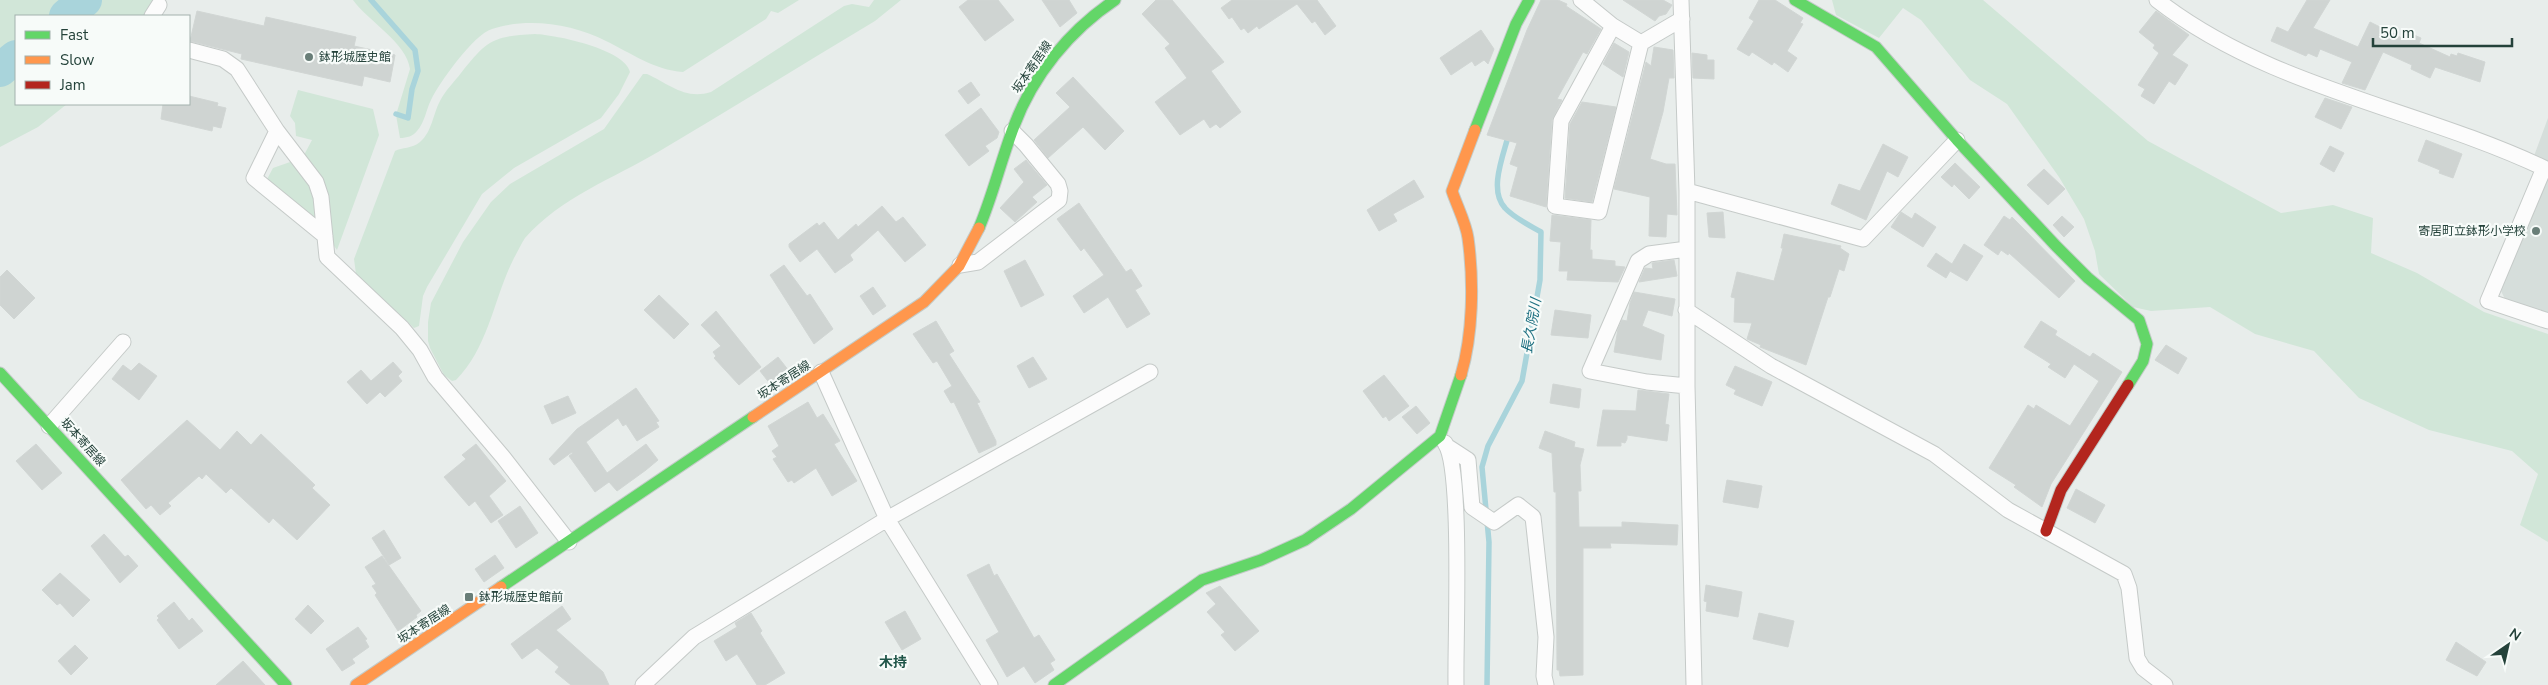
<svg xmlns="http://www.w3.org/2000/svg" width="2548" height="685" font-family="'Nunito Sans','Noto Sans JP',sans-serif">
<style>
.built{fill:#d6dedb}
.green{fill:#d1e6d8}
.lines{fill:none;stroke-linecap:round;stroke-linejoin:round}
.stream{stroke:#a9d4db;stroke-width:5.5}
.river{stroke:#a9d4db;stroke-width:34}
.building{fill:#cfd4d2;stroke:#d1d6d4}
.street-casing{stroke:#c5cac8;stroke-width:17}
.fast-casing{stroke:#c3cbc8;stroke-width:13}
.slow-casing{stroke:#c3cbc8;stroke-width:13}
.jam-casing{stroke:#c3cbc8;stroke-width:13}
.street{stroke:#fcfcfc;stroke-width:15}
.fast{stroke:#63d668;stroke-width:11}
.slow{stroke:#ff974d;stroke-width:11}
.jam{stroke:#b3261e;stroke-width:11}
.poi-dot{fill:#697e78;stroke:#f7fbf9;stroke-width:2}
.labels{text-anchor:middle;stroke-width:4.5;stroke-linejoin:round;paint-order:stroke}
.poi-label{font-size:12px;fill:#24423a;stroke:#f7fbf9;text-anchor:start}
.street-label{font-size:12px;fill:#24423a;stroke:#f7fbf9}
.water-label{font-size:14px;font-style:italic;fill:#1c6f80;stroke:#f7fbf9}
.neighbourhood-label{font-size:14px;font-weight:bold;fill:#1f5548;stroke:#f7fbf9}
</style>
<rect width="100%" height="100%" fill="#e8edeb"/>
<path class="built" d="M2548 118V162L2534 156Z
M2548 170V314L2506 301 2501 291Z"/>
<path class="green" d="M0 0H156L146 16H16V104H67L38 127 0 147Z
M353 0H799L778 13 771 11 766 19 683 72C654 70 631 53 606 41 573 24 528 17 492 29 474 34 439 83 431 100 426 110 425 122 417 131 413 136 407 138 400 138L396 115 410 69C407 43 368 21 353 0Z
M874 0H901L875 21C803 64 731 109 658 152 614 178 560 198 525 238 521 244 518 251 514 258 494 297 489 347 456 380L452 381 444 375 430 348 428 341V322L431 303 463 242 491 202 510 184 604 129 643 74H647C669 84 685 100 711 92L844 6 852 4 869 7Z
M1832 0H1983L2148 141 2281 213 2333 205 2373 218 2371 253 2417 273 2484 312 2548 334V542L2520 525 2538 474 2512 451 2429 430 2359 398 2314 351 2255 334 2210 307 2151 311 2133 307 2099 274 2095 251 2084 219 2059 177 2007 104 1970 80 1921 20 1903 8 1879 38 1836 15Z
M535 34C556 35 625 49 630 72L619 94 601 118 514 168 482 194 427 287 423 296 419 326 414 328 359 277 356 274 354 259 395 151C402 147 412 149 420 142 432 132 433 114 440 101 445 91 454 82 461 73 487 40 493 36 535 34Z
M298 90 373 109 379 135 337 250 332 243 304 155 312 140 296 136 295 123 290 116Z
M293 161 314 192 320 225 265 183 273 168Z"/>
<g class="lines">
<path class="stream" d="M371 0 415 50 418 71 412 89 408 118 396 114
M1487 685 1489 542 1482 467 1488 446 1522 381 1540 280 1541 232C1529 225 1514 218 1505 208 1488 190 1504 154 1509 133"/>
<path class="river" d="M66 16 85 0
M0 70 16 57"/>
</g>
<path class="building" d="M968 0H998L1014 20 985 41 959 7Z
M1042 0H1069L1077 13 1060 27Z
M1156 0H1172L1224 62 1211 71 1241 112 1220 128 1216 124 1210 128 1204 119 1180 135 1155 102 1187 78 1165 48 1170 44 1142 14Z
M1232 0H1317L1336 26 1325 35 1315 21 1312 23 1297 4 1259 29 1257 26 1248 33 1244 28 1241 30 1232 17 1229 19 1221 8Z
M1541 0H1558L1567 4 1566 6 1601 29 1587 54 1583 52 1557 99 1562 100 1552 120 1546 207 1510 196 1518 167 1510 164 1517 143 1487 135 1527 30Z
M1623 0H1663L1672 5 1666 14 1659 16 1655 21Z
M1759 0H1775L1803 18 1800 23 1803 24 1787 51 1797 58 1788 72 1774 62 1772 65 1752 52 1749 56 1737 49 1754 21 1749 18Z
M2307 0H2330L2313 28 2358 47 2370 22 2404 39 2407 32 2421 38 2419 43 2450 57 2451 54 2457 56 2458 53 2485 62 2480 82 2435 67 2430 78 2411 69 2412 65 2383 52 2365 90 2342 83 2352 62 2320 49 2317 57 2308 53 2306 56 2271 41 2277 27 2288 32Z
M197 11 264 26 266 17 356 37 354 46 395 55 390 82 364 76 362 86 241 59 242 54 190 41Z
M2156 11 2189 35 2172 55 2188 65 2175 85 2169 81 2154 104 2141 96 2145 89 2138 85 2159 53 2153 48 2155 45 2139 32Z
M1481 30 1494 49 1488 64 1484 60 1475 66 1472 61 1451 75 1440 58Z
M1614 43 1629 52 1623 77 1603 64Z
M1654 47 1673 50 1674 78H1669L1663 112 1650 159 1666 164H1675L1677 215 1667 214 1666 237 1649 236 1650 197 1614 189 1646 62 1651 66Z
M1692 53 1707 55V60H1714V79L1693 78Z
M1073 77 1124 131 1105 150 1083 127 1048 158 1034 140 1070 107 1056 93Z
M971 82 980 95 968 104 958 91Z
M189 96 218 103 217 106 226 108 221 128 213 126 212 131 161 119 163 104H189Z
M2325 98 2352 107 2341 129 2315 117Z
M1582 102 1616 107 1592 202 1565 198 1570 124Z
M981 108 999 132 997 138 985 146 989 151 969 166 945 135Z
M2426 140 2462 154 2453 178 2439 173 2440 170 2418 161Z
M1883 144 1908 157 1898 177 1887 171 1866 220 1831 204 1839 184 1860 191Z
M2330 146 2344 153 2334 172 2320 164Z
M1026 160 1047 185 1032 197 1037 202 1015 222 1000 208 1024 182 1014 169Z
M1955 163 1980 187 1969 199 1954 184 1952 187 1941 177Z
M2044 169 2065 189 2048 205 2027 185Z
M1414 180 1424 197 1393 214 1397 221 1379 231 1367 210Z
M1079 203 1126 272 1131 269 1142 286 1135 290 1150 314 1127 328 1108 297 1084 313 1073 296 1104 275 1084 248 1081 251 1057 219Z
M882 206 896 222 903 217 926 245 905 262 878 230 850 255 853 260 835 273 817 249 800 262 789 247V244L817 223 819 226 824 222 838 240 856 224 858 227Z
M1723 212 1725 238 1709 237 1707 213Z
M1901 212 1912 219 1915 213 1936 227 1923 247 1891 227Z
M1552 215 1591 220 1590 250H1592V259L1615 261V266L1625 267 1618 282 1567 280 1568 271H1559L1561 242 1550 241Z
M2004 216 2010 220 2012 217 2014 219 2075 281 2059 298 2009 253 2008 255 2001 250 1998 255 1984 245Z
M2062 216 2074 227 2064 237 2053 225Z
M1784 234 1841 246 1840 248 1849 254 1844 271 1839 269 1830 297H1828L1806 365 1760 347 1761 345 1747 339 1752 323 1734 322 1735 298 1731 297 1737 272 1774 281 1783 248H1781Z
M1964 244 1983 256 1967 281 1950 271 1946 278 1927 266 1936 253 1952 264Z
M1025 260 1044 295 1021 307 1004 271Z
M1674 260 1677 276 1639 282 1645 268 1653 269 1652 263Z
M784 265 807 296 810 294 833 329 814 344 772 278 770 275Z
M7 270 35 298 14 319 0 305V277Z
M873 287 886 306 873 315 860 296Z
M1634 292 1675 299 1672 316 1648 310 1642 326 1664 335 1661 360 1614 352 1618 329 1622 320 1627 321 1630 303Z
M659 295 689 324 674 339 644 310Z
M1555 310 1591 315 1588 338 1551 335Z
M716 311 761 367 739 385 714 358 716 356 713 352 721 346 701 325Z
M936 321 954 351 949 354 980 402 977 403 996 441V445L979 453 954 402 951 403 944 391 952 386 937 361 933 363 913 334Z
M2041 321 2057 331 2055 335 2090 357 2093 353 2122 372 2051 484 2042 507 2014 487 2016 485 1989 468 2028 405 2034 409 2036 405 2070 426 2099 381 2074 364 2065 378 2048 367 2051 364 2024 347Z
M2166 345 2187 358 2178 374 2155 360Z
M778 357 793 376 774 389 760 371Z
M1033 357 1047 379 1029 388 1017 366Z
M393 362 402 372 398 376 402 381 385 397 380 392 367 404 347 382 361 370 371 381Z
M139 363 157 376 139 400 112 379 123 365 131 371Z
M1735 366 1772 382 1762 406 1734 394 1736 390 1726 385Z
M1384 375 1409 406 1389 421 1386 416 1383 418 1363 391Z
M1553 384 1581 389 1579 408 1550 403Z
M636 388 659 421 656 422 659 427 637 441 626 424 623 426 618 418 586 442 607 473 646 444 658 460 646 470 617 491 609 482 595 492 569 456 573 453 572 452 554 465 549 459 577 429Z
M1638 390 1669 394 1665 424 1669 425 1667 441 1627 435V439L1625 443 1621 442V446H1597L1603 410 1636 411Z
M568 396 576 413 552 424 544 406Z
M808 402 817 418 823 414 840 441 834 444 857 481 832 496 816 468 794 483 792 480 788 482 773 459 777 457 772 451 779 446 768 426Z
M1416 406 1430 423 1417 434 1402 417Z
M187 420 220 450 237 431 251 445 261 434 315 485 312 488 330 505 297 540 273 518 269 523 231 488 226 493 206 474 202 479 199 476 168 503 171 506 160 515 151 505 146 509 121 480Z
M1545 431 1575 442 1574 447 1584 449 1580 465 1581 491H1578L1579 527H1622V522L1678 525 1677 545 1610 543 1611 548H1583V675L1560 676 1559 670H1557L1556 492H1554L1552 453 1539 448Z
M36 444 62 473 42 490 16 461Z
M476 444 506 481 489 496 503 515 491 523 475 501 469 506 444 477 466 459 462 455Z
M1727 480 1762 486 1758 508 1723 502Z
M2076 489 2105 505 2095 523 2067 508Z
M520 506 538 533 516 548 498 521Z
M384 530 401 558 389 565 372 538Z
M104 534 125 557 128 555 138 566 120 583 91 546Z
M495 555 504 568 484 582 475 569Z
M382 556 421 611 416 615 417 617 398 631 375 595 377 593 372 586 376 584 365 567Z
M989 564 994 576 997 574 1034 638 1039 635 1055 660 1050 663 1054 670 1035 683 1024 666 1007 677 986 640 999 632 967 575Z
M60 573 90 600 73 617 60 603 57 605 42 590Z
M1706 585 1742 592 1738 617 1706 611 1707 602 1704 601Z
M1220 586 1259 631 1235 651 1221 635 1225 632 1207 612 1216 604 1206 593Z
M174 602 189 621 192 618 203 631 179 649 157 620 159 618 157 616Z
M308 605 324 621 311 634 295 619Z
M562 606 571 619 556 630 603 672 609 685H571L555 672 559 667 537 648 522 659 511 644Z
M905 611 921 639 902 650 885 622Z
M751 613 762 631 760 633 785 673 765 685H757L737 654 726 661 714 641 737 627 735 623Z
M1759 613 1794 621 1788 647 1753 639Z
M358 627 367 639 365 640 369 647 352 659 355 663 342 671 326 649Z
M2456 642 2486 662 2477 676 2446 660Z
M75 645 88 658 71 675 58 661Z
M243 661 265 685H216Z"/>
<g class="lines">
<defs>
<path id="street" d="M1581 0 1613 26 1641 43 1682 19
M1681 0 1687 191V386L1694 685
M2157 0C2270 88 2417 108 2544 168L2488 301 2548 321
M152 16 159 5
M1613 26 1561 121 1555 206 1599 212 1641 43
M189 50 223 59 237 69 277 131 254 178 325 236
M277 131 316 182 321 197 327 257 402 328 420 350 435 377 503 457 569 542
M1687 191 1863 239 1957 140
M960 265 978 262 1059 200 1060 191 1058 184 1026 145 1012 131
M1686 310 1771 366 1934 454 2008 510 2124 574 2129 588 2137 658 2143 668 2165 685
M821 372 887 519 990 685
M1687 386 1647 382 1590 371 1638 261 1649 254 1687 249
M49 426 123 342
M1445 443C1463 468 1455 644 1456 685
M1448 447 1468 460 1472 507 1494 522 1518 505 1533 517 1546 637 1544 676 1546 685
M643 685 694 637 887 519 1150 372"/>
<path id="fast" d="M1795 0 1876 47 1957 140 2056 246 2088 278 2139 320 2147 344 2143 361 2128 385
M1475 130 1516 24 1529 0
M979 228C993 195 1001 160 1014 126 1033 75 1070 30 1115 0
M0 373 286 685
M501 587 753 417
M1054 685 1202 580 1261 560 1305 540 1351 509 1440 436 1461 375"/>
<path id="slow" d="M1461 375C1473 334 1474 282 1468 238 1466 223 1457 206 1452 191L1475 130
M753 417 924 302 959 266 979 228
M356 685 501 587"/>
<path id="jam" d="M2046 531 2061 490 2128 385"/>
</defs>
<use href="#street" class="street-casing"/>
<use href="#fast" class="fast-casing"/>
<use href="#slow" class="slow-casing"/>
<use href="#jam" class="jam-casing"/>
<use href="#street" class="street"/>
<use href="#fast" class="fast"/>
<use href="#slow" class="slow"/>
<use href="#jam" class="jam"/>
</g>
<g class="poi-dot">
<circle cx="309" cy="57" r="5"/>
<circle cx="2536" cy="231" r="5"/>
<rect x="464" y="592" width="10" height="10" rx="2.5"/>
</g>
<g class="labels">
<g class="poi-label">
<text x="319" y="61">鉢形城歴史館</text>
<text x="2526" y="235" text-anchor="end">寄居町立鉢形小学校</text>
<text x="479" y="601">鉢形城歴史館前</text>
</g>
<g class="street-label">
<text transform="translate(1032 67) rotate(-56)" y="4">坂本寄居線</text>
<text transform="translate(784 380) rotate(-33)" y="4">坂本寄居線</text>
<text transform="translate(83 442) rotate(48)" y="4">坂本寄居線</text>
<text transform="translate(424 624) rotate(-33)" y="4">坂本寄居線</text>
</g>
<g class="water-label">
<text transform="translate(1531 326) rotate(-80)" y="5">長久院川</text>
</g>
<g class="neighbourhood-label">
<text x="893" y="667">木持</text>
</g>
</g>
<rect x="15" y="15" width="175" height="90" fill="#f7fbf9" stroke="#a3b1ad"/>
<rect x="25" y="31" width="25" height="8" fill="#63d668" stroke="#a3b1ad"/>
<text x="60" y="40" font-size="15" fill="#24423a">Fast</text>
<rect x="25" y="56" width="25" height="8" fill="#ff974d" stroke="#a3b1ad"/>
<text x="60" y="65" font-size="15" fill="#24423a">Slow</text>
<rect x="25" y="81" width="25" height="8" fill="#b3261e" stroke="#a3b1ad"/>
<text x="60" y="90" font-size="15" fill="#24423a">Jam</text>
<g transform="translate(2508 645) rotate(34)" stroke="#f7fbf9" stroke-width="4" paint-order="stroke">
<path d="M0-4L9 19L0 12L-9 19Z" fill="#24423a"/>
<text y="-8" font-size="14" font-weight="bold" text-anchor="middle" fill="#24423a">N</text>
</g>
<path d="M2373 38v8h139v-8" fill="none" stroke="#24423a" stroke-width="2.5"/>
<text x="2380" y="38" font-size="15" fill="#24423a" stroke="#f7fbf9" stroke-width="4" paint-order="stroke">50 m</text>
</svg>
